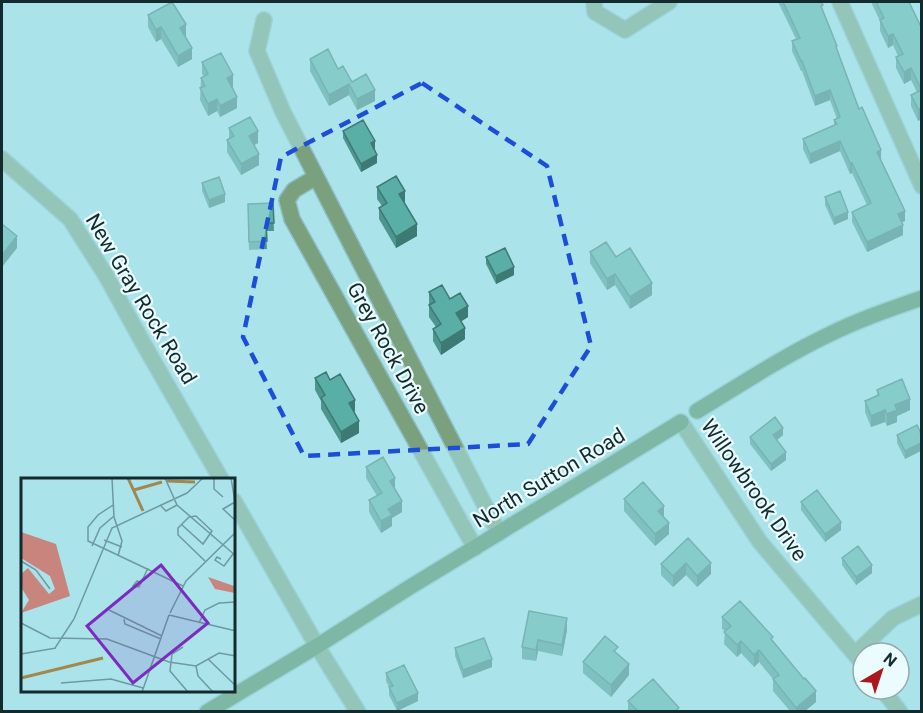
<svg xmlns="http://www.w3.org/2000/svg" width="923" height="713" font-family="Roboto,sans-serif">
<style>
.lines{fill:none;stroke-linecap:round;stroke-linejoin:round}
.minor-casing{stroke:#8cbec4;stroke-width:18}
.tertiary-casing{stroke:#8cbec4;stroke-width:18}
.secondary-casing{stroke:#8cbec4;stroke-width:18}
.minor{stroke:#7ba07e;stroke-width:15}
.tertiary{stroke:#7ba07e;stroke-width:15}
.secondary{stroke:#4b8452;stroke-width:15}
.wall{fill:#4d968f}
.shaded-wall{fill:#3e7a74}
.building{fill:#59afa6;stroke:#3e7a74;stroke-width:1.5}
.marked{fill:none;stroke:#1d4ed8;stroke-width:4.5;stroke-dasharray:12 8;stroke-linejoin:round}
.labels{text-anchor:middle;stroke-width:4.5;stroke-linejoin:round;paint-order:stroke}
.street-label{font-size:21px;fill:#142b2e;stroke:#ebfcfe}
.inset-river{fill:none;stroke:#a2884d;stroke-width:3}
.inset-road{fill:none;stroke:#6e999f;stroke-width:1.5}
.view{fill:#7b2cbf;fill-opacity:0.15;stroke:#7b2cbf;stroke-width:3}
.inset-edge{fill:none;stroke:#142b2e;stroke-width:3}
</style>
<rect width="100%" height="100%" fill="#aae3ea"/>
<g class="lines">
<defs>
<path id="minor" d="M594 2 595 12 625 30 669 2
M840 2 922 186
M264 20 257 51 283 112 499 533
M316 177 294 190 287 200 292 219 475 548
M681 422 760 542 863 664
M317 646 358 712
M855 654 893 618 922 604
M882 689 900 712"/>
<path id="tertiary" d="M2 159 70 219 105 274 143 343 221 479
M234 501 317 646"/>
<path id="secondary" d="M697 411C740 385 782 357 828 335 858 320 890 309 922 298
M207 712 317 646 410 587 681 422"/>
</defs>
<use href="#minor" class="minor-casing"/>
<use href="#tertiary" class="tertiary-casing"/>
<use href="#secondary" class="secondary-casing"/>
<use href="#minor" class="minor"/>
<use href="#tertiary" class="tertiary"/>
<use href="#secondary" class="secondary"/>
</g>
<path class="wall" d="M778 2H821L823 12 859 109 881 160 905 221 902 222 903 235 867 252 852 222V212L867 205 852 173 850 174 840 151 810 164 803 149V139L834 125V120L837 119 830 100 815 106 802 71H801L792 51V41L796 39Z
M871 2H909L921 27V119L918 121 911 106V95L917 92 911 80 904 84 896 68V57L898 56 893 45 888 48 880 31V21Z
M148 15 186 36 185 37 192 59 178 67 161 39 156 42 148 27Z
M310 59 338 69 375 101 357 110 349 95 329 106 310 71Z
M202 62 233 87 237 108 220 117 217 111 208 116 200 100 201 78 204 76 202 74Z
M229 128 258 143 254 145 259 165 241 175 227 152V140L229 139Z
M343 131 375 149 377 163 361 172 343 138Z
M202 183 225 202 209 208 202 191Z
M377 187 405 202 404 203 417 236 396 248 379 219V208L382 206 377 199Z
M825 197 848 219 834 225 825 205Z
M273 203 274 231H266L267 249 249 250 248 204Z
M590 252 616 257 652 295 630 309 615 285 607 290 590 263Z
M486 257 514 275 496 284 486 264Z
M429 292 450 299 468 317 461 321 465 339 441 355 433 341V329L436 327 429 317Z
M315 378 330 380 355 411 354 412 359 433 341 443 321 409V401L315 390Z
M877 390 910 410 897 416V422L887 426 885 422 871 427 865 412V401L877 395Z
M921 434 905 459 897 443V435Z
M783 435 777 440 786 460 771 471 750 444V437Z
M366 467 395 489 402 512 392 518V526L381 533 369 512V500L377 496 366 478Z
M624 499 664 517 669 534 655 546 624 511Z
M801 502 841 530 825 542 801 510Z
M842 558 872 573 856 585 842 565Z
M711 563V574L697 587 686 575 673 587 661 575V564Z
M529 611 567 630 562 656 538 651 536 661 522 659V647Z
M722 617 773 642 816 702 805 711H790L773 691V679L759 662 754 667 741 653 737 657 724 644 725 631 722 629Z
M455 648 492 667 463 678 455 656Z
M618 655 629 675 611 697 583 673V662Z
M386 673 418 701 397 711 389 695V687L386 681Z
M628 701 679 711H628Z"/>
<path class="shaded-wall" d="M186 24V36L180 40V28Z
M161 27V39L156 42V30Z
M893 34V45L888 48V36Z
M192 48V59L178 67V56Z
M911 68V80L904 84V72Z
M233 75V87L227 89V78Z
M349 84V95L329 106V95Z
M375 90V101L357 110V99Z
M830 90V100L815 106V96Z
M237 97V108L220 117V106Z
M217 99V111L208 116V104Z
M921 108V119L918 121V109Z
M258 131V143L249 148V136Z
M375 141V149L371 151V143Z
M840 141V151L810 164V154Z
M881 150V160L877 162V152Z
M259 154V165L241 175V164Z
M377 155V163L361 172V164Z
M850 163H852V173L850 174Z
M405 191V202L399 206V194Z
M225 194V202L209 208V200Z
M905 211V221L898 224V214Z
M848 212V219L834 225V218Z
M417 224V236L396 248V237Z
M903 225V235L867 252V242Z
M17 236V248L2 267V255Z
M514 267V275L496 284V276Z
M615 274V285L607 290V279Z
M652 283V295L630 309V297Z
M468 306V317L456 325V313Z
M465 328V339L441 355V343Z
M910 399V410L897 416V422L887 426V414L895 405Z
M355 400V411L349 415V403Z
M885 410V422L871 427V416Z
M359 421V433L341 443V432Z
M783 428V435L773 443V435Z
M921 443V451L905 459V451Z
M786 452V460L771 471V464Z
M395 478V490L390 481Z
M402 501V512L392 518V526L381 533V521L388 509Z
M664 506V517L658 511Z
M841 522V530L825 542V534Z
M669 523V534L655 546V534Z
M686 563V575L673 587V576Z
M711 563V574L697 587V576Z
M872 565V573L856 585V577Z
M567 618V630L562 656V645Z
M538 640V651L536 661V650Z
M741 641V653L737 657V645Z
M759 650V662L754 667V655Z
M492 659V667L463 678V670Z
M629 664V675L611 697V685Z
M816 691V702L805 711H796V708Z
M418 693V701L397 711V703Z"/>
<path class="building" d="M172 2 186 24 180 28 192 48 178 56 161 27 156 30 148 15Z
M783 2H821L823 5 821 6 837 46 836 47 859 109 862 107 881 150 877 152 905 211 898 214 903 225 867 242 852 212 871 203 852 163H850L840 141 810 154 803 139 837 124 834 120 840 117 830 90 815 96 802 61H801L792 41 800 38Z
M876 2H909L921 27V89L911 68 904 72 896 57 903 54 893 34 888 36 880 20 884 18Z
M328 49 338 69 343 66 352 82 366 74 375 90 357 99 349 84 329 95 310 59Z
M221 53 233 75 227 78 237 97 220 106 217 99 208 104 200 88 205 86 201 78 208 74 202 62Z
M921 90V108L918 109 911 95Z
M250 117 258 131 249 136 259 154 241 164 227 140 234 136 229 128Z
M363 120 375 141 371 143 377 155 361 164 343 131Z
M396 176 405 191 399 194 417 224 396 237 379 208 387 203 377 187Z
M219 177 225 194 209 200 202 183Z
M840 191 848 212 834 218 825 197Z
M273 203 274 223H266L267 241 249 242 248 204Z
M2 224 17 236 2 255Z
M606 242 616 257 630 248 652 283 630 297 615 274 607 279 590 252Z
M505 248 514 267 496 276 486 257Z
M442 285 450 299 460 293 468 306 456 313 465 328 441 343 433 329 441 324 429 305 435 302 429 292Z
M326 372 330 380 340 374 355 400 349 403 359 421 341 432 321 398 325 395 315 378Z
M902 379 910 399 895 405 897 410 887 414 885 410 871 416 865 401 879 395 877 390Z
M775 417 783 428 773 435 786 452 771 464 750 437Z
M917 425 921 434V443L905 451 897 435Z
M383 457 395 478 390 481 402 501 388 509 392 515 381 521 369 500 382 493 366 467Z
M643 482 664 506 658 511 669 523 655 534 624 499Z
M817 490 841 522 825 534 801 502Z
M688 538 711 563 697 576 686 563 673 576 661 564Z
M858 546 872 565 856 577 842 558Z
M740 601 773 637 771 639 804 679 805 678 816 691 796 708 773 679 779 675 759 650 754 655 741 641 737 645 724 632 731 626 722 617Z
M529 611 567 618 562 645 538 640 536 650 522 647Z
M605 636 618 647 614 651 629 664 611 685 583 662Z
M484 638 492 659 463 670 455 648Z
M404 665 418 693 397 703 389 687 393 686 386 673Z
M653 679 679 708 675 711H638L628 701Z"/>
<path d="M0 0H923V713H0ZM422 83 547 166 591 346 528 444 304 456 243 337 281 157Z" fill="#aae3ea" fill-opacity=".55" fill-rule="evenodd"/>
<path class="marked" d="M422 83 547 166 591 346 528 444 304 456 243 337 281 157Z"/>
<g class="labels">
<g class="street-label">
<text transform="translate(141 299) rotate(59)" y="7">New Gray Rock Road</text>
<text transform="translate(388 348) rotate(61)" y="7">Grey Rock Drive</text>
<text transform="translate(549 478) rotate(-31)" y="7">North Sutton Road</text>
<text transform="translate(754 490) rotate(55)" y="7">Willowbrook Drive</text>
</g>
</g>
<g transform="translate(21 478)">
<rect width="214" height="214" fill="#aae3ea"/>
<path d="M0 54 35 66 49 118 0 135 8 122 0 109V96L7 90 28 116 34 111 29 98 0 80ZM187 99 213 108 214 115 194 111Z" fill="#c8857d"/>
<path class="inset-river" d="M107 0 122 33M146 3 174 4M113 12 141 4M0 200 82 180"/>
<path class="inset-road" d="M91 0 93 39 101 63 97 78M144 0 156 27 215 78M193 0V11L202 19M210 0 214 24M214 24 202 31 215 43M92 27 77 37 67 49V63L162 108M140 28 145 33 156 27M168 39 157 50V57L184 83M160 46 182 66 191 53 175 38 168 39M83 62 101 69M71 68 79 50 93 38M200 81 196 79 194 82 203 88 212 76M0 83 15 92 29 111M120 105 118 109 112 108 116 103 120 105 127 90M88 132 141 158M149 135 165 103 215 54M148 137 215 153M103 141 104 146 140 161M0 145 29 160 86 161 148 184 175 188 198 175 215 178M178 145 184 132 198 125 215 124M162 169 151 176 149 193 167 214M34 170 53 141 91 50 166 15 182 0M0 176 35 170M187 181 215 208M175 188 177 198 192 214M40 205 90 201 122 210M121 214 148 137"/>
<path class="view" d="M140 87 187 145 112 205 66 148Z"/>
<rect width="214" height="214" class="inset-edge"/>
</g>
<rect width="923" height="713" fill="none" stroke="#142b2e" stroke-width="6"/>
<g transform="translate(881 671) rotate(39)"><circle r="28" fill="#ebfcfe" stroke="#95a8ab" stroke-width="1.5"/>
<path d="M0-4.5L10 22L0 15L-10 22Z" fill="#ab181c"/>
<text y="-9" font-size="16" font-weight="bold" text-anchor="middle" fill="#142b2e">N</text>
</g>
</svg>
